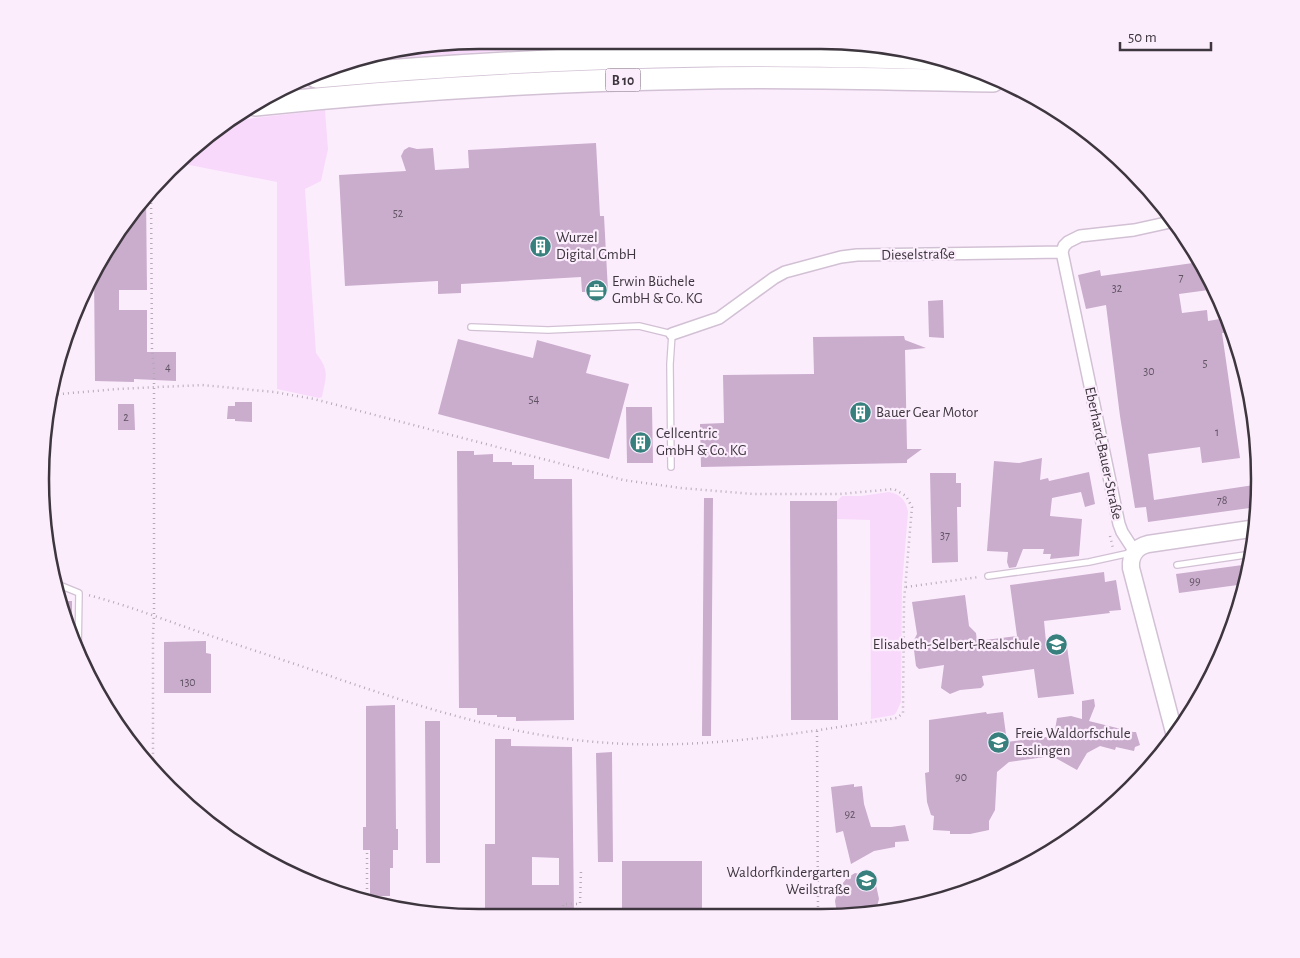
<svg xmlns="http://www.w3.org/2000/svg" width="1300" height="958" font-family="'Alegreya Sans',sans-serif">
<style>
.green{fill:#f8d9fb}
.building{fill:#caaccd;fill-rule:evenodd}
.lines{fill:none;stroke-linecap:round;stroke-linejoin:round}
.lane-casing{stroke:#d2c1d4;stroke-width:8}
.street-casing{stroke:#d2c1d4;stroke-width:14}
.secondary-casing{stroke:#d2c1d4;stroke-width:19}
.highway-casing{stroke:#d2c1d4;stroke-width:24}
.path{stroke:#b5a9b6;stroke-width:2.5;stroke-dasharray:1 4;stroke-linecap:butt}
.lane{stroke:#fff;stroke-width:5.5}
.street{stroke:#fff;stroke-width:11}
.secondary{stroke:#fff;stroke-width:16}
.highway{stroke:#fff;stroke-width:21}
.labels{text-anchor:middle;stroke-width:4.5;stroke-linejoin:round;paint-order:stroke}
.number-label{font-size:12px;fill:#605462}
.shield{fill:#fcedfd;stroke:#766d77;stroke-width:1}
.shield-label{font-size:14px;font-weight:bold;fill:#3d363e}
.poi-label{font-size:15px;fill:#3d363e;stroke:#fcedfd;text-anchor:start}
.street-label{font-size:15px;fill:#3d363e;stroke:#fcedfd}
.rim{fill:none;stroke:#3d363e;stroke-width:2.5}
</style>
<rect width="100%" height="100%" fill="#fcedfd"/>
<path class="green" d="M479 40H821L852 44C685 40 517 47 351 62L365 55Z
M325 110 328 149 321 181 305 189 316 353C330 371 326 376 322 397L319 398 277 389V182L179 163 225 123 254 118Z
M889 492C900 494 906 500 908 512L902 585 901 702 896 713 894 715 871 719 870 520 837 519V501L842 496H861Z"/>
<path class="building" d="M596 143 600 216H604L608 291 582 292 581 277 461 284V293L438 294V281L345 286 339 175 406 171 401 156 404 150 409 147 417 149 433 148 435 170 469 168 468 150Z
M146 194 147 290H119V310H147V352H176V381L134 379V382L95 381 94 271Z
M1200 262 1216 289 1179 294 1182 313 1207 310 1208 321 1226 318 1229 333H1222L1240 458 1202 463 1200 447 1148 454 1154 500 1254 485 1257 507 1148 522 1146 507 1135 508 1120 416 1106 305 1086 309 1078 275 1100 270 1101 276Z
M943 300 944 338 929 337 928 301Z
M904 336 905 340 926 348 905 350 907 449H922L907 460V463L701 467 700 424 724 423 723 375 814 374 813 337Z
M458 339 533 358 537 340 591 355 586 373 629 384 609 459 438 414Z
M235 402H252V422L235 421V419H227L228 406H235Z
M118 404H134L135 430H118Z
M626 407H652L653 463H627Z
M457 451H474V455L493 454V462H512V465H534V479H572L574 720 516 721V717H497V715H477V708H459Z
M1042 458 1040 480 1048 478 1049 481 1089 472 1095 504 1085 507 1081 492 1052 498 1050 516 1082 519 1079 556 1050 559 1051 554H1043L1044 549H1023L1016 567 1009 568 1007 562 1008 552 987 551 994 461 1019 463Z
M930 473H956V483H961V507H957L958 562 932 563Z
M704 498H713L711 736H702Z
M790 501H837L838 720H791Z
M1250 564 1245 584 1179 593 1176 574Z
M1104 572 1105 582 1116 580 1121 610 1109 611 1110 613 1044 621 1046 642 1066 640 1074 694 1038 698 1034 669 982 676 984 685 981 688 960 690 950 694 941 688 944 665 919 669 916 666 913 642 917 634 912 602 965 595 969 626 976 633 977 641 1017 636 1010 585Z
M61 601H72V629H69Z
M206 641V653L211 654V693H164V642Z
M1094 699 1095 706 1089 721 1133 732H1136L1140 745 1135 747 1134 751 1116 747 1115 750 1100 746 1087 753 1077 770 1052 756 1009 762 997 772 995 810 989 821V830L970 834H950V831L933 830 934 816 931 815 927 802 925 773 929 772V720L986 712 987 714 1003 712 1007 742 1054 736 1057 718 1071 716 1082 719V701Z
M395 705 396 829H398V850H393V868H390V896H370V850H363V827H366V706Z
M425 721H440V863H426Z
M495 739H511V746L572 747 574 916 485 917V844H495ZM532 857 559 858V885H532Z
M612 752 613 862H598L596 753Z
M854 784V787L862 786 864 804 871 827H891L905 825 909 841 895 842V847L874 851 851 864 843 831 836 833 831 787Z
M622 861H702V915L622 916Z
M855 873 867 876 876 885 879 899 875 914H837L835 901 838 889 847 878Z"/>
<g class="lines">
<defs>
<path id="lane" d="M471 327 548 330 639 326 672 334 670 364 671 467
M1177 565 1252 554
M988 576 1089 562 1130 553
M57 584 79 593 78 654"/>
<path id="street" d="M1062 252 1119 524 1122 532 1135 552
M1062 252 1064 246 1068 242 1080 236 1134 230 1175 221
M672 334 719 318 774 278 785 272 841 257 857 255 1062 252"/>
<path id="secondary" d="M1175 736 1131 568C1130 555 1136 547 1148 544L1257 528"/>
<path id="highway" d="M316 77C447 65 577 58 708 56 786 55 864 57 943 59
M255 105C406 89 557 80 709 78 803 76 898 80 993 81"/>
</defs>
<use href="#lane" class="lane-casing"/>
<use href="#street" class="street-casing"/>
<use href="#secondary" class="secondary-casing"/>
<use href="#highway" class="highway-casing"/>
<path class="path" d="M151 188 152 349 154 369V616L153 635V771
M48 395 118 389 202 385 274 392 314 399 623 480 681 488 753 494H840L894 489 906 496 912 507 904 601 903 713 897 718C787 735 688 753 576 740 491 730 411 704 330 676 284 660 237 645 191 629 157 617 123 604 88 595
M1110 536 1113 548
M906 587 979 577
M817 731 818 915
M1162 742 1164 750
M367 853V903
M563 916V904H580L581 870"/>
<use href="#lane" class="lane"/>
<use href="#street" class="street"/>
<use href="#secondary" class="secondary"/>
<use href="#highway" class="highway"/>
</g>
<defs>
<symbol id="building-disc" viewBox="-11 -11 22 22"><circle r="9.5" fill="#37807e" stroke="#fcedfd"/><path d="M-4-6H4V6H1V3H-1V6H-4ZM-2.5-4.3h1.7v1.8h-1.7ZM.8-4.3h1.7v1.8H.8ZM-2.5-1h1.7V.8h-1.7ZM.8-1h1.7V.8H.8Z" fill="#fff"/></symbol>
<symbol id="office-disc" viewBox="-11 -11 22 22"><circle r="9.5" fill="#37807e" stroke="#fcedfd"/><path d="M-6-3h4V-5.5h4V-3h4V5H-6ZM-1-4.5V-3h2v-1.5ZM-6 0V1H6V0Z" fill="#fff"/></symbol>
<symbol id="school-disc" viewBox="-11 -11 22 22"><circle r="9.5" fill="#37807e" stroke="#fcedfd"/><path d="M0-5L7-2L0 1L-7-2ZM-4 1L0 2.5L4 1V4Q0 6-4 4Z" fill="#fff"/></symbol>
</defs>
<g fill-rule="evenodd">
<use href="#building-disc" x="528" y="234" width="25" height="25"/>
<use href="#office-disc" x="584" y="278" width="25" height="25"/>
<use href="#building-disc" x="848" y="400" width="25" height="25"/>
<use href="#building-disc" x="628" y="430" width="25" height="25"/>
<use href="#school-disc" x="1044" y="632" width="25" height="25"/>
<use href="#school-disc" x="986" y="730" width="25" height="25"/>
<use href="#school-disc" x="854" y="868" width="25" height="25"/>
</g>
<g class="labels">
<g class="number-label">
<text x="398" y="217">52</text>
<text x="1181" y="281">7</text>
<text x="1117" y="292">32</text>
<text x="1205" y="367">5</text>
<text x="168" y="371">4</text>
<text x="1149" y="375">30</text>
<text x="534" y="403">54</text>
<text x="126" y="421">2</text>
<text x="1217" y="436">1</text>
<text x="1222" y="504">78</text>
<text x="945" y="539">37</text>
<text x="1195" y="585">99</text>
<text x="188" y="686">130</text>
<text x="961" y="781">90</text>
<text x="850" y="818">92</text>
</g>
<rect class="shield" x="605.5" y="68.5" width="35" height="23" rx="4"/>
<g class="shield-label">
<text x="623" y="85">B 10</text>
</g>
<g class="poi-label">
<text x="556" y="242">Wurzel<tspan x="556" dy="17">Digital GmbH</tspan></text>
<text x="612" y="286">Erwin Büchele<tspan x="612" dy="17">GmbH &amp; Co. KG</tspan></text>
<text x="876" y="417">Bauer Gear Motor</text>
<text x="656" y="438">Cellcentric<tspan x="656" dy="17">GmbH &amp; Co. KG</tspan></text>
<text x="1040" y="649" text-anchor="end">Elisabeth-Selbert-Realschule</text>
<text x="1015" y="738">Freie Waldorfschule<tspan x="1015" dy="17">Esslingen</tspan></text>
<text x="850" y="877" text-anchor="end">Waldorfkindergarten<tspan x="850" dy="17">Weilstraße</tspan></text>
</g>
<g class="street-label">
<text transform="translate(918 254) rotate(-1)" y="5">Dieselstraße</text>
<text transform="translate(1104 453) rotate(78)" y="5">Eberhard-Bauer-Straße</text>
</g>
</g>
<path d="M0 0H1300V958H0ZM479 49H821A430 430 0 0 1 1251 479V479A430 430 0 0 1 821 909H479A430 430 0 0 1 49 479V479A430 430 0 0 1 479 49Z" fill="#fcedfd" fill-rule="evenodd"/>
<path class="rim" d="M479 49H821A430 430 0 0 1 1251 479V479A430 430 0 0 1 821 909H479A430 430 0 0 1 49 479V479A430 430 0 0 1 479 49Z"/>
<path d="M1120 42v8h91v-8" fill="none" stroke="#3d363e" stroke-width="2.5"/>
<text x="1128" y="42" font-size="15" fill="#3d363e" stroke="#fcedfd" stroke-width="4" paint-order="stroke">50 m</text>
</svg>
